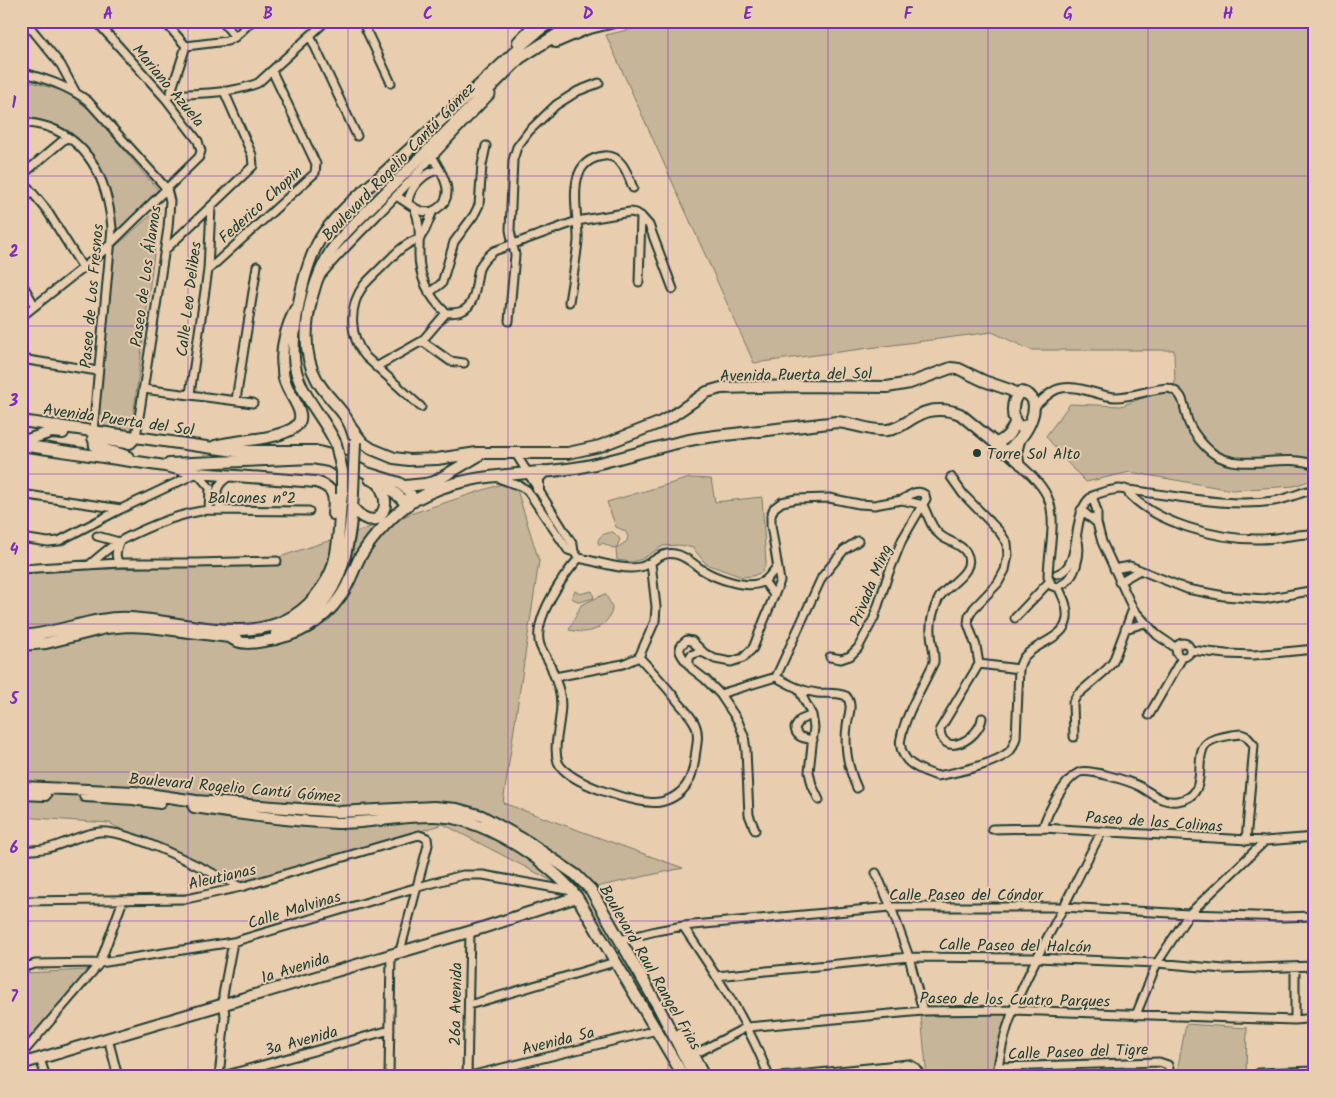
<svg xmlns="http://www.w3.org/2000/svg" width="1336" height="1098" font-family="Kalam,sans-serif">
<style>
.green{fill:#c7b59a;stroke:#737967}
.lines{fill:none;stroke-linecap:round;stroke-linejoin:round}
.street-casing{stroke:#1f3d34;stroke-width:11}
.secondary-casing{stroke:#1f3d34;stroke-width:14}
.street{stroke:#e8cdaf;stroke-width:7}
.secondary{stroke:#e8cdaf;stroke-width:10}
.secondary-bridge-casing{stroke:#1f3d34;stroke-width:14;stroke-linecap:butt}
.secondary-bridge{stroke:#e8cdaf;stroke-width:10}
.grid{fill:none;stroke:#7b2cbf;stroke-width:1;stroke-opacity:0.55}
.poi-dot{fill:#1f3d34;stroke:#e8cdaf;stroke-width:2}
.labels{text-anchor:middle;stroke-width:4;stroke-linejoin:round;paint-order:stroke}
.street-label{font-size:16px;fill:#1f3d34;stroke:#e8cdaf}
.poi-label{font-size:16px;fill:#1f3d34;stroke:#e8cdaf;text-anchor:start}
.neatline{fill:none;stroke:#7b2cbf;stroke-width:2}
.grid-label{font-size:16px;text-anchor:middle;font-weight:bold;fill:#7b2cbf}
</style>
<rect width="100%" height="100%" fill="#e8cdaf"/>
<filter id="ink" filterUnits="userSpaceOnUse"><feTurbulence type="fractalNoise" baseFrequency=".02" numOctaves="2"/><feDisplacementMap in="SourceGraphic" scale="10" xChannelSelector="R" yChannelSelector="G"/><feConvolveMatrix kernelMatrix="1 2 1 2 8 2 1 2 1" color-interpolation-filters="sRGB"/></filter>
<g filter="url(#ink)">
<path class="green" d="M226 21H250L237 33Z
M666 21H1315V479L1294 486 1232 490 1130 472 1086 482 1064 459 1046 436 1070 404 1121 406 1175 386 1174 350H1031L992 332 754 363 606 35Z
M21 79 66 92 91 111 158 190 120 228H115C112 196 105 165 80 141 77 138 73 134 69 131 55 123 37 118 21 116Z
M160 207 131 433 95 428 115 247Z
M690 478 711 479 715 502 762 497 766 564 762 572 753 576 742 577 706 564 693 548 680 545 663 546 642 559 632 562 617 560 616 549 627 541 628 536 625 531 616 527 607 502Z
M514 480 539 561 503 803 683 868 573 892 443 824 237 889 109 823 21 817V572L258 564Z
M613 532 620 539 617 547 613 548 603 543 600 545 598 543C598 535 606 533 613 532Z
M575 591 580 594 592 591 594 598 580 602 571 598Z
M605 594C608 599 612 604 612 609 611 619 599 630 590 631 583 633 576 631 569 630L581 605Z
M87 970 81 981 21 1047V975L26 973Z
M962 1013 1006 1014 1007 1019 993 1077H927L921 1016Z
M1186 1024 1247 1028 1246 1077H1176Z"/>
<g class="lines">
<defs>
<path id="street" d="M25 21 61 65 75 91
M164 21 186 46 170 95 168 97
M222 21 235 37
M362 21 391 83
M310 36 357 136
M186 46 227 41 235 37 252 21
M21 72C46 79 68 86 88 101L167 189 170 201 168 228 136 437
M170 95C199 93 231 94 258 83L326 21
M21 122C30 123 39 124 48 127 92 143 108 185 112 228L93 431
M21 176 67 137
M21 179 46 209 83 268
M396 196C404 200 411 207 419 210 426 213 433 212 438 208 458 195 440 170 432 156
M408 202C410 187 425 171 440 170
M414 207C421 223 419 237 419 254 419 278 430 298 446 313
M420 238 425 230 433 211
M420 239C406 242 396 253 386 263 379 270 371 277 364 285 348 306 349 337 366 357L421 407
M165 250 253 166 252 155 224 91
M208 270 315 173 316 164 272 71
M322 274C345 246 371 222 396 196 428 162 459 127 491 94
M21 282 35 306
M639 282 641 216
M429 293 442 283 454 242 474 215 479 205 482 165 486 146
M569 302C572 282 576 261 578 241 579 212 562 161 604 156 622 154 628 175 633 188
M446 313C451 313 457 313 462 311 477 305 475 282 479 269 482 261 488 256 494 251L577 221 630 212 636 213 641 216 649 225 673 289
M21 317 99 255 199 157 201 151 198 141 166 99 96 21
M509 321 515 255 510 230 513 160 517 147 529 131 556 105 578 91 599 83
M422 341 450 361 464 363
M21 359 98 371
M376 367 422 341 446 313
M143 389 253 403
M190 394 208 270 211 207
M236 400 257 266
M1034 407C1041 401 1049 392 1058 389 1076 383 1097 396 1115 397 1134 397 1150 389 1168 388 1186 393 1183 407 1188 421 1192 432 1204 447 1214 454 1242 473 1283 452 1315 465
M1005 451C1019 464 1039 479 1047 496 1058 518 1048 553 1048 577L1052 586 1059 588
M516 454 573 545 574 552 579 558C595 561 624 571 640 567 653 564 660 551 675 554 684 555 694 564 701 569 715 578 749 591 764 581 769 578 773 571 777 567
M1020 465 1018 451 1021 439
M951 477 963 494 999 531 1007 543 1008 555 1005 570 998 583 974 608 969 616 968 624 976 646 979 664 940 729C942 760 980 738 982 718
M498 478 520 486 527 490 568 550 574 552
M1125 489C1152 523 1219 540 1261 539 1279 539 1297 533 1315 534
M21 494 121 509
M1092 496 1097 511V523L1102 542 1133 609 1157 635 1176 648
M923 505C928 515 931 528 940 535 948 542 960 543 966 552 978 572 947 584 939 598 934 608 930 620 931 632 931 643 935 651 934 662 924 684 905 715 901 738 899 745 902 754 907 760 914 768 927 772 937 776 958 772 993 765 1009 752 1013 748 1014 743 1016 738L1019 669C1020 665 1022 659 1025 656 1041 639 1074 638 1066 606 1065 600 1061 594 1059 588
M221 510C215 493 214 484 232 475
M1081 510 1097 523
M97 536 119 542C117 550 114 556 119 563
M21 538 48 542 59 541 121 509 197 473 210 488 209 510
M579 558C563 576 532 620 540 645 542 651 546 656 549 662 553 671 556 681 559 690 566 713 551 743 558 762 566 783 640 806 660 802 666 801 674 797 678 794 690 785 693 772 695 758 696 747 700 735 695 724 691 716 685 710 679 703 667 687 653 672 639 657
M89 565C99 557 109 547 120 541 147 527 179 513 209 510L309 511
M21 569 119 563H197L277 561
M1114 569 1130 566 1187 589 1224 596 1264 599 1315 590
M1057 574C1084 568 1069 510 1093 496 1101 492 1111 490 1119 489 1170 494 1223 508 1274 501 1288 499 1301 492 1315 489
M764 581 774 595
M1119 582 1140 570
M1061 585C1076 579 1082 552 1077 538
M1015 618 1049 582
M1125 629 1145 623
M1176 650a7 7 0 1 1 14 0a7 7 0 1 1-14 0Z
M1190 650 1226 654 1254 655 1315 649
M639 657 655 621 656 607 651 563
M830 657 841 659 850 656 858 648 874 618 888 575 902 540 926 499 925 495C917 488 909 496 902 500
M979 664 1019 669
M689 665C681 655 674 649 687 640L692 641 704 653
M555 677 623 664 639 657
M776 677 822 577 844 550 858 541
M799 690 812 715 814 727 809 772 812 785 819 800
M720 694 776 677C790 685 801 691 817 693 827 694 836 692 846 696 854 705 848 715 847 726 844 748 848 768 857 788
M812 715 800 720 795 728C796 738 805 738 813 740
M1149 715 1182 658
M1074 737 1073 702 1077 695 1106 670 1113 662 1133 609
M1043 828C1047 813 1065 778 1080 772 1090 769 1129 781 1139 786 1152 793 1161 803 1177 801 1211 797 1193 761 1205 745 1212 737 1231 735 1241 734L1246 736 1254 745 1246 841
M992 829 1043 828 1265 841 1315 837
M755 830 749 815 746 750 744 736 738 721 720 694 705 679 692 669 689 665V659L691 655 699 652 704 653 715 659 731 662 743 658 753 648 780 581 771 525V516L774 508 782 502 796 499 829 498 859 504 874 505 902 500 923 505
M21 851C30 850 40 850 48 848 65 844 81 834 99 832 129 828 211 873 241 887
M876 873 891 907 909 957 923 1011
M21 901 186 899 241 887 419 835 427 838 428 845 400 951
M683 926C715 974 749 1022 769 1077
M620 940 656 931 683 926 891 907H1063L1189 914 1283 917 1315 916
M1295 967V1020
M21 968 35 964 100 963 233 942 418 887 463 875H483L572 891
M716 976 909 957 1036 958 1157 963 1224 969 1315 966
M469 1005 615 962
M1136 1015 1157 963 1189 914 1265 841
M108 1038 118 1077
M21 1055 100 963 123 900
M693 1055 747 1027 923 1011 1013 1010 1234 1018 1295 1020 1315 1018
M40 1059 46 1077
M998 1067 1159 1062 1168 1065 1171 1077
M219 1077 390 1030
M219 1077 225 1017 223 995 233 942
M389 1077 391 954
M466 1077 657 1030
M467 1077 470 931
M779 1077 908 1064C915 1066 918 1069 920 1077
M997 1077C1002 1018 1035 961 1062 910 1075 884 1088 857 1102 831
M1253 1077 1259 1073 1315 1071"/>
<path id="secondary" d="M518 42 538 21
M556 42 586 29 618 21
M21 421 235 451H315L334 456 367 473 399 483 408 490 414 501
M352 429 363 443 372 449 394 458 409 460 437 459 477 453H568L600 446 659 423 672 416 707 392 721 388 798 386 887 387 910 383 951 368 959 369 984 381 1010 390 1017 394
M93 433 95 446C105 452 117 451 128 457
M353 434C348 412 327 399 317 380 296 344 310 285 331 251 338 240 347 231 356 222L520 58 564 30 584 21
M93 438 127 443H130L136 437
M21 442 51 432 63 433
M997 443C1007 438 1011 433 1015 423
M336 444C325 419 303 398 296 371 288 339 303 268 320 239 337 211 365 191 388 169 433 127 480 86 524 43L542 28 554 21
M21 445 165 466 197 473 316 482C335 488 335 496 333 514
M215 446C237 440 271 440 290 430 313 419 291 399 286 384 284 380 283 374 283 369 280 349 286 328 295 310
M169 464 313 458 329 461 345 469
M370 479C384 486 398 492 407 506
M405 486 425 484 434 482 478 456
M538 489V478L545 471
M352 507C359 515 366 522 377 519 389 508 386 497 379 484
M276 633C341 613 350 552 353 493
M21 636C58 634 93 616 130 618 190 621 268 653 314 598 323 587 331 576 334 562 340 542 339 515 342 494
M231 638C241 645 253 643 264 641 295 637 322 623 340 597 349 585 353 570 360 557 372 537 396 511 415 500 466 470 525 477 581 467 619 460 656 446 695 439 711 436 727 435 743 433 775 429 806 426 837 422 854 423 871 432 887 430 900 429 908 420 919 415 931 408 948 409 960 414L1005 451C1025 443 1050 395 1020 392 1011 400 1010 420 1020 427L1029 425
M21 645 46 643 106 628 128 626 150 627 237 638
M21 787 134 792 196 801 338 812 434 807 457 809 482 816 528 842 576 875 591 890 658 1006 695 1077
M21 794 45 795
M85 796 133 799 160 803
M194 807C241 814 289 821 337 823 369 823 400 816 432 816 479 815 549 860 577 897L684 1077
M679 1035 693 1055 704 1077
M21 1064 482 928 577 897"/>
</defs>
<use href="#street" class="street-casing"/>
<use href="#secondary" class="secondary-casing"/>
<use href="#street" class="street"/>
<use href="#secondary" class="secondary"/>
<defs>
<path id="secondary-bridge" d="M336 444 342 471V494
M353 493 355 442"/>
</defs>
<use href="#secondary-bridge" class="secondary-bridge-casing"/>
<use href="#secondary-bridge" class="secondary-bridge"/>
</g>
</g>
<path class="grid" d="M188 21V1077M348 21V1077M508 21V1077M668 21V1077M828 21V1077M988 21V1077M1148 21V1077M21 176H1315M21 326H1315M21 474H1315M21 624H1315M21 772H1315M21 921H1315"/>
<circle class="poi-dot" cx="977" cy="453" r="5"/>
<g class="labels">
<g class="street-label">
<text transform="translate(169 85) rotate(50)" y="6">Mariano Azuela</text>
<text transform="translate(398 161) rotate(-46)" y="6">Boulevard Rogelio Cantú Gómez</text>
<text transform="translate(260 204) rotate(-42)" y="6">Federico Chopin</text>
<text transform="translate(145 276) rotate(-82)" y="6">Paseo de Los Álamos</text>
<text transform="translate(91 296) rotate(-85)" y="6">Paseo de Los Fresnos</text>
<text transform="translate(188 299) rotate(-83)" y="6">Calle Leo Delibes</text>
<text transform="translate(796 374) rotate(-1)" y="6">Avenida Puerta del Sol</text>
<text transform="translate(119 419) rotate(8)" y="6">Avenida Puerta del Sol</text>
<text x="252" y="503">Balcones n°2</text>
<text transform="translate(870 585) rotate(-68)" y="6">Privada Ming</text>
<text transform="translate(235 787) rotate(5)" y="6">Boulevard Rogelio Cantú Gómez</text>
<text transform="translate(1154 821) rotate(4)" y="6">Paseo de las Colinas</text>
<text transform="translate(222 876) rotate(-13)" y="6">Aleutianas</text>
<text x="966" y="900">Calle Paseo del Cóndor</text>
<text transform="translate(294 909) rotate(-17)" y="6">Calle Malvinas</text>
<text transform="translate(1015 945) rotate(1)" y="6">Calle Paseo del Halcón</text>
<text transform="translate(295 967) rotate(-17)" y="6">1a Avenida</text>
<text transform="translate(651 967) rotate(60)" y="6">Boulevard Raul Rangel Frias</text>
<text transform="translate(1015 999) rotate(1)" y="6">Paseo de los Cuatro Parques</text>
<text transform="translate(455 1004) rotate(-89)" y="6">26a Avenida</text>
<text transform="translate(301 1040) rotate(-15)" y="6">3a Avenida</text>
<text transform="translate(558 1040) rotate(-14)" y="6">Avenida 5a</text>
<text transform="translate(1078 1051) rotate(-2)" y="6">Calle Paseo del Tigre</text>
</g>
<g class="poi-label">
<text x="987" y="459">Torre Sol Alto</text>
</g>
</g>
<rect width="1336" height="1098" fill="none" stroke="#e8cdaf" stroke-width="55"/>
<rect x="28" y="28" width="1280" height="1042" class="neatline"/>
<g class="grid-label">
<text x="108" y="19">A</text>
<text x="268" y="19">B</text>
<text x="428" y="19">C</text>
<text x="588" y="19">D</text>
<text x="748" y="19">E</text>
<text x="908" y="19">F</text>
<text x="1068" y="19">G</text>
<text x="1228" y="19">H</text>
<text x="14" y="108">1</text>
<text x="14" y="257">2</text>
<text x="14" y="406">3</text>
<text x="14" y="555">4</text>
<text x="14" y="704">5</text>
<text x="14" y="853">6</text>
<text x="14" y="1002">7</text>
</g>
</svg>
